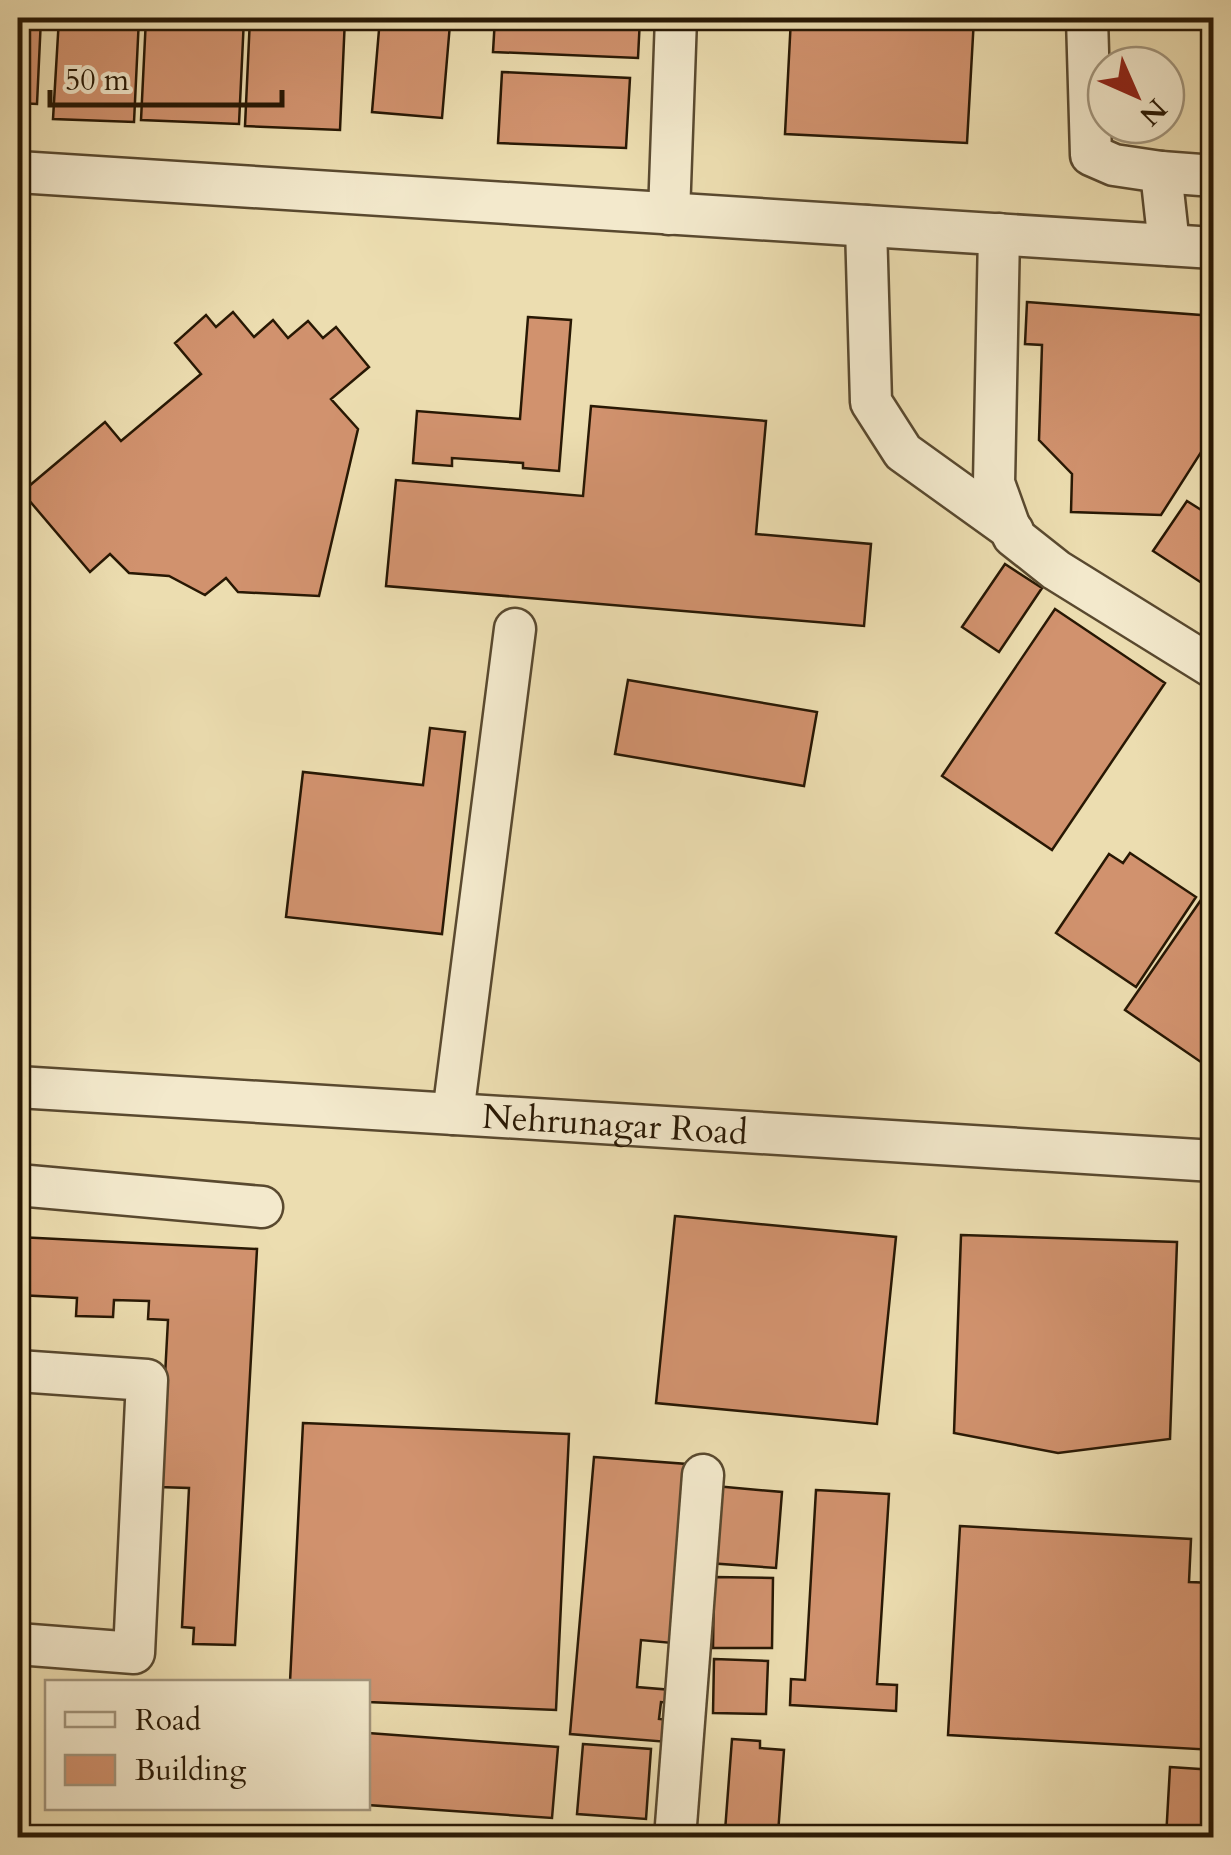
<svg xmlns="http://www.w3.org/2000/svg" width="1231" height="1855" font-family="Cardo,serif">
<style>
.building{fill:#d1926e;stroke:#281804;stroke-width:2.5}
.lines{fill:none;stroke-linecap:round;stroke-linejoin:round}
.minor-casing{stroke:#59492f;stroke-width:45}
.minor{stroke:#f3e9cc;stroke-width:40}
.labels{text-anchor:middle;stroke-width:10;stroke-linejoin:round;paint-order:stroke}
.street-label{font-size:35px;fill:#281804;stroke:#f3e9cc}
</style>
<rect width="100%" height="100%" fill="#ecddb0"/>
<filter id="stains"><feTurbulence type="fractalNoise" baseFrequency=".002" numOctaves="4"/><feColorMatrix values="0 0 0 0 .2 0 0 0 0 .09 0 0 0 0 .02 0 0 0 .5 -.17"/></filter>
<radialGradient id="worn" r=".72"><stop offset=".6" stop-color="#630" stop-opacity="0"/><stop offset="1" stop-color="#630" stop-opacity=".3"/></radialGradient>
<path class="building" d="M18 18H41L37 104 18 103Z
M59 18H139L134 122 53 119Z
M146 18H244L239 124 141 120Z
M250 18H345L340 130 245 126Z
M380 18 450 24 442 118 372 112Z
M495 18H640L638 58 493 52Z
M791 18H974L967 143 785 134Z
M502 72 630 78 626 148 498 143Z
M1027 302 1214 316V432L1161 515 1071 512 1072 474 1039 440 1042 345 1025 344Z
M233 312 254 337 273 320 288 338 308 321 323 338 336 327 369 367 331 399 358 429 319 596 238 592 226 578 205 595 169 576 129 573 110 554 90 572 22 492 105 422 121 441 201 374 175 343 206 315 216 327Z
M528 317 571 320 559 471 523 468V463L452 458V466L413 463 417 411 520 419Z
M591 406 766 421 756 534 871 544 864 626 386 586 396 480 583 496Z
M1187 501 1214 518V591L1153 551Z
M1005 564 1042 588 999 652 962 627Z
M1055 609 1165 683 1052 850 942 776Z
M628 680 817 712 804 786 615 754Z
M430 728 465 732 442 934 286 917 303 772 423 785Z
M1130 853 1196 897 1136 987 1056 933 1109 854 1123 863Z
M1203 897 1214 904V1071L1125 1010Z
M675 1216 896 1237 877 1424 656 1403Z
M961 1235 1177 1242 1170 1439 1058 1453 954 1433Z
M18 1237 257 1249 235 1645 193 1644 194 1628 182 1627 189 1488 159 1487 168 1320 148 1319 149 1301 114 1300 113 1317 76 1316 77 1298 18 1295Z
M303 1423 569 1434 556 1710 368 1702V1682H290Z
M594 1457 687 1464 672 1643 641 1640 637 1687 672 1690 671 1703 661 1702 659 1719 669 1720 668 1742 570 1734Z
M715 1486 782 1492 776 1568 708 1563Z
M816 1490 889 1494 877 1684 897 1685 896 1711 790 1705 791 1679 805 1680Z
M960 1526 1191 1539 1189 1582 1214 1583V1750L948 1735Z
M714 1577 773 1578 772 1648H713Z
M714 1659 768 1661 766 1714 713 1713Z
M368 1733 558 1747 552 1818 368 1805Z
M732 1739 760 1741V1748L784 1750 778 1834 725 1831Z
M583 1744 651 1749 646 1819 577 1814Z
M1170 1767 1214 1770V1838H1166Z"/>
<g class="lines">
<defs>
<g id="minor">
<path d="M1087 18 1091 155 1114 165 1161 172 1169 245"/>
<path d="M18 172 1214 248"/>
<path d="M1161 172 1214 176"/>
<path d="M669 214 676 18"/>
<path d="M866 226 871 402 903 452 1013 531"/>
<path d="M999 234 994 483 1013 536 1056 570 1214 668"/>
<path id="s1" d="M18 1087 1214 1161"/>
<path d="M453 1114 515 629"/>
<path d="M18 1185 262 1207"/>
<path d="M18 1371 147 1380 134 1653 18 1644"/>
<path d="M675 1838 703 1475"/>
</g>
</defs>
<use href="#minor" class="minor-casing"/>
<use href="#minor" class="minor"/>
</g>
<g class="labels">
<g class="street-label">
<text dy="12" stroke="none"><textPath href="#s1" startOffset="598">Nehrunagar Road</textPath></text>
</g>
</g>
<rect width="1231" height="1855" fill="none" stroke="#ecddb0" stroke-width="60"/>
<rect x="20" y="20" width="1191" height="1815" fill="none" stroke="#281804" stroke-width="5"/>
<rect x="30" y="30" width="1171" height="1795" fill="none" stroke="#281804" stroke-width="2.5"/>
<rect x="45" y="1680" width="325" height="130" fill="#f3e9cc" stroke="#a2957c" stroke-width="2.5"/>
<rect x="65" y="1712" width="50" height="15" fill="#f3e9cc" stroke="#a2957c" stroke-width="2.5"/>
<text x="135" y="1730" font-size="30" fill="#281804">Road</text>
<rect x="65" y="1755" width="50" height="30" fill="#d1926e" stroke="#a2957c" stroke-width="2.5"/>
<text x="135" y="1780" font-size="30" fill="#281804">Building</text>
<g transform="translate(1136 95) rotate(135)"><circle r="48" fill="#f3e9cc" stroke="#a2957c" stroke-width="2.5"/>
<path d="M0-8L18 38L0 25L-18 38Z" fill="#8f2418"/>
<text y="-15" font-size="28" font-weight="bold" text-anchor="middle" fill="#281804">N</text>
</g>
<path d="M50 90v15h232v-15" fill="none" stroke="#281804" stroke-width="5"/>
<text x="65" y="90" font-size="30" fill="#281804" stroke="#f3e9cc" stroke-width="8" paint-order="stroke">50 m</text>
<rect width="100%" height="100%" filter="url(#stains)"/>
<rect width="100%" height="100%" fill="url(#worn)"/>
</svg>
